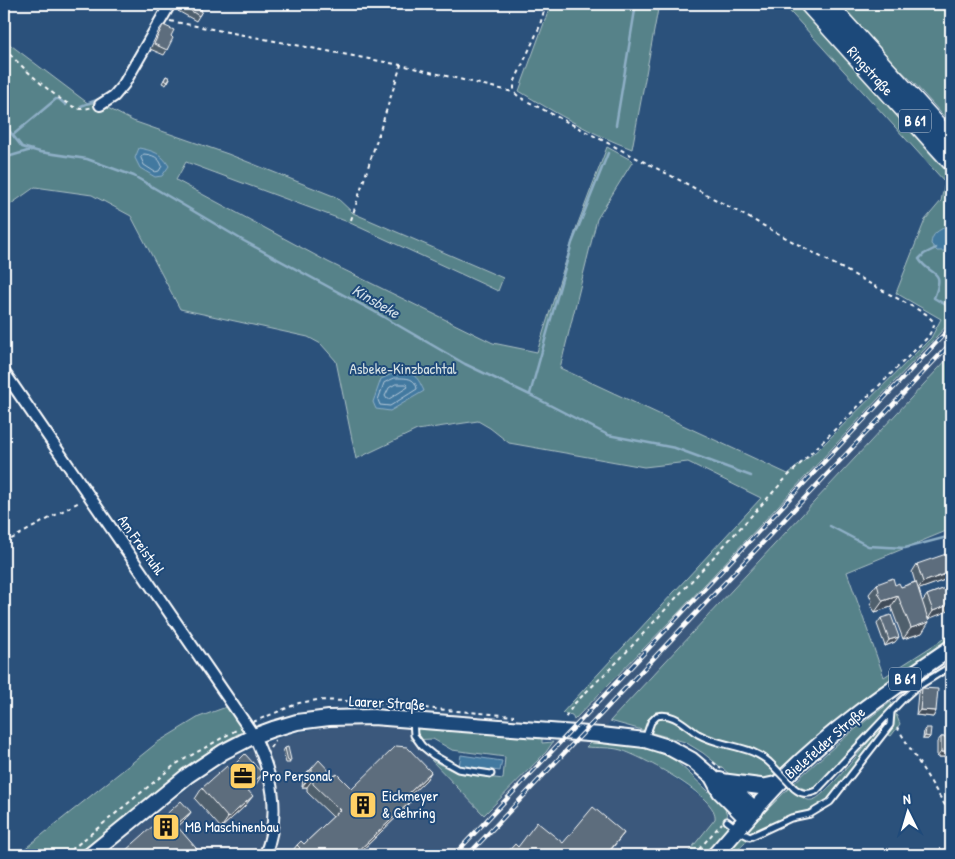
<svg xmlns="http://www.w3.org/2000/svg" width="955" height="859" font-family="'Patrick Hand',sans-serif">
<style>
.built{fill:#3a597c}
.green{fill:#578289;stroke:#abc0c4;fill-rule:evenodd}
.water{fill:#4379a0;stroke:#8eafc6}
.lines{fill:none;stroke-linecap:round;stroke-linejoin:round}
.shore{stroke:#b4c9d9;stroke-width:1}
.stream{stroke:#8eafc6;stroke-width:2.5}
.lane-casing{stroke:#fff;stroke-width:9}
.street-casing{stroke:#fff;stroke-width:14}
.secondary-casing{stroke:#fff;stroke-width:18}
.primary-casing{stroke:#fff;stroke-width:19}
.highway-casing{stroke:#fff;stroke-width:21}
.path{stroke:#fff;stroke-width:2;stroke-dasharray:4 4;stroke-linecap:butt}
.lane{stroke:#1f4a7a;stroke-width:5}
.street{stroke:#1f4a7a;stroke-width:10}
.secondary{stroke:#1f4a7a;stroke-width:14}
.primary{stroke:#1f4a7a;stroke-width:15}
.highway{stroke:#1f4a7a;stroke-width:18}
.rail-casing{stroke:#fff;stroke-width:4.5}
.rail{stroke:#1f4a7a;stroke-width:2.5;stroke-dasharray:8;stroke-linecap:butt}
.lane-bridge-casing{stroke:#fff;stroke-width:9;stroke-linecap:butt}
.lane-bridge{stroke:#1f4a7a;stroke-width:5}
.wall{fill:#505e6c;stroke:#fff}
.shaded-wall{fill:#414c58;stroke:#fff}
.building{fill:#5d6d7d;stroke:#fff}
.labels{text-anchor:middle;stroke-width:4;stroke-linejoin:round;paint-order:stroke}
.shield{fill:#1f4a7a;stroke:#bcc9d7;stroke-width:1}
.shield-label{font-size:14px;font-weight:bold;fill:#fff}
.street-label{font-size:15px;fill:#fff;stroke:#1f4a7a}
.park-label{font-size:15px;fill:#d5e0e2;stroke:#1f4a7a}
.poi-label{font-size:15px;fill:#fff;stroke:#1f4a7a;text-anchor:start}
.water-label{font-size:16px;font-style:italic;fill:#d0dee7;stroke:#1f4a7a}
</style>
<rect width="100%" height="100%" fill="#2b517b"/>
<filter id="ink" filterUnits="userSpaceOnUse"><feTurbulence type="fractalNoise" baseFrequency=".02" numOctaves="2"/><feDisplacementMap in="SourceGraphic" scale="10" xChannelSelector="R" yChannelSelector="G"/><feConvolveMatrix kernelMatrix="1 2 1 2 8 2 1 2 1" color-interpolation-filters="sRGB"/></filter>
<g filter="url(#ink)">
<path class="built" d="M951 321V355L587 747 619 750 644 759 667 773 706 801 715 812V819L686 855H105L197 781 240 755 287 735 322 728 374 724 411 727V740L484 814 546 752 553 742 578 715 677 614Z"/>
<path class="green" d="M551 4H659L632 149C592 134 555 113 519 91Z
M783 4H800L839 46 866 81 910 131 951 177V321L677 614 574 720 572 715 562 713 761 498 688 462 644 467 509 443 490 428 478 421 417 430 356 459 336 361 321 344 308 337 180 309 131 216 92 195 35 187 4 209V40L89 104 96 102 97 99 104 106 133 121 228 154 336 197 353 213 503 278 498 291 348 222 186 162 176 180 328 262 493 343 537 352 577 226 607 147 633 161 597 219 560 368 788 474 820 448 931 338 941 319 896 293 925 220 941 201 945 182Z
M835 4H951V124L913 82 852 23Z
M951 355V529L847 572 884 677 951 634V640L902 672 831 724 772 776 762 780 736 777 728 773 703 753 685 742 610 721Z
M891 702 900 724 891 736 883 732 829 802 814 810 758 831 732 855H726C775 798 830 746 891 702ZM874 726 879 729C869 741 826 795 815 799 807 803 801 796 794 792L800 786C808 793 813 789 820 784Z
M229 706 245 730 225 741 187 768 76 855H17L158 742 199 717Z
M411 727 542 737V743L553 742 546 752 484 815 431 760 457 773 503 779 505 757 452 750 433 739 411 740Z
M592 741 621 743 654 750 674 759 724 806 728 818 727 829 704 855H686L715 819C719 797 641 756 621 750 611 747 597 748 586 747Z"/>
<path class="water" d="M139 148C154 151 161 153 169 166L162 176 155 177 140 168 135 158Z
M947 226 951 228V251H937L931 244C932 233 938 231 947 226Z
M394 373C413 373 416 373 424 391L390 411 376 409 373 402 381 379Z
M461 755 502 761 500 771 459 766Z"/>
<g class="lines">
<path class="shore" d="M144 154C153 155 159 157 162 166L159 171 155 172 144 165 141 158Z
M395 378C406 378 415 377 417 389L390 406 380 405 378 400 384 383Z
M396 384H406L408 387 389 399H387L385 396 389 388Z"/>
<path class="stream" d="M116 86 157 16
M81 106 102 98
M4 124 22 147 40 152 87 159 134 176 244 241 375 312 465 364 530 395 608 435 675 448 751 476
M616 125 636 4
M13 135 56 99H59L66 105
M4 158 31 150
M936 248 924 254 919 259C931 278 946 267 934 298L951 308
M530 394 572 243 608 153
M830 526 868 546 905 548 951 536"/>
<defs>
<path id="lane" d="M413 720 414 735 422 746 433 755 458 769 491 774
M645 739 651 722 657 716C674 712 685 726 698 734 722 748 752 744 772 765
M794 788C801 794 806 795 816 791L902 700 914 689 951 666
M727 821 744 834 750 837 791 818 810 814 830 802 890 725 891 712"/>
<path id="street" d="M100 105 114 96 124 84 170 4
M4 372 254 736C273 775 281 814 265 855"/>
<path id="secondary" d="M720 780 725 782 756 810
M90 855 187 776 223 752 254 736 273 729 297 722 329 718 373 717 601 735 645 740 668 747 692 760 712 777 720 792 747 819"/>
<path id="primary" d="M725 782 764 787 778 784
M715 855C736 831 756 807 778 784 829 731 891 689 951 648"/>
<path id="highway" d="M809 4 951 161
M827 4 951 141"/>
</defs>
<use href="#lane" class="lane-casing"/>
<use href="#street" class="street-casing"/>
<use href="#secondary" class="secondary-casing"/>
<use href="#primary" class="primary-casing"/>
<use href="#highway" class="highway-casing"/>
<path class="path" d="M546 4 539 28 514 83V92L519 97 685 183 926 314 933 321 934 326 928 337 787 477 619 660 574 704 564 720
M170 21 401 65 513 92
M4 49C19 63 61 106 81 109 85 109 89 108 93 107
M351 220 401 65
M4 543 81 501
M253 722 299 703 317 700 345 701 514 716
M897 727 951 815
M270 748 275 740
M713 762 721 769
M65 855 176 764 238 729
M694 855 722 823"/>
<use href="#lane" class="lane"/>
<use href="#street" class="street"/>
<use href="#secondary" class="secondary"/>
<use href="#primary" class="primary"/>
<use href="#highway" class="highway"/>
<defs>
<path id="rail" d="M454 855 951 327
M468 855 951 343"/>
</defs>
<use href="#rail" class="rail-casing"/>
<use href="#rail" class="rail"/>
<defs>
<path id="lane-bridge" d="M772 765 794 788"/>
</defs>
<use href="#lane-bridge" class="lane-bridge-casing"/>
<use href="#lane-bridge" class="lane-bridge"/>
</g>
<path class="wall" d="M182 4H196L201 10 202 11 196 21 178 11Z
M163 25 171 36 167 50 164 55 150 49 159 30Z
M166 76 170 78 166 85 162 83Z
M917 564 950 578 919 589 922 602 927 595 951 586 928 619 922 633 903 639 891 607 875 612 870 604 872 601 869 594 877 584 895 585 901 587 915 582 912 572Z
M881 618 895 642 885 646 877 624Z
M922 688 936 711 933 717 916 715 918 693Z
M926 728 928 739H923L924 730Z
M941 737H951V762H947V757H937V742Z
M285 748 290 763H286L283 751Z
M234 765 256 784 248 791 245 806 221 828 195 799 202 788 230 770Z
M312 768 334 776 352 789 431 772 426 780 409 796 412 800 406 808 357 855H293L291 853 297 845 304 844 333 817 307 792V787H302L303 779 308 771H309Z
M191 812 185 820 177 827 202 855H122L125 851Z"/>
<path class="shaded-wall" d="M951 572V576L950 578 917 590 923 582Z
M898 596 891 607 875 612 883 601Z
M951 604V610L928 619 933 611Z
M929 622 922 633 903 639 911 628Z
M899 637 895 642 885 646 889 640Z
M920 710 936 711 933 717 916 715Z
M925 736 930 737 928 739H923Z
M941 752H951L947 757H937Z
M951 757V762H947Z
M431 772 426 780 402 803 407 795Z
M263 774 256 784 244 795 251 784Z
M308 779H313L307 787H302Z
M253 796 245 806 221 828 228 818Z
M412 800 406 808 357 855H354Z
M191 812 185 820 170 833 176 825Z
M624 833 607 855H606Z"/>
<path class="building" d="M183 4H196L195 6 202 11 199 16 182 5Z
M196 4 202 7 201 10 195 6Z
M163 25 174 30 171 36 173 38 167 50 154 44Z
M166 76 170 78 168 82 164 80Z
M949 553 951 560V572L923 582 917 564Z
M893 578 895 585 899 583 901 587 916 582 929 622 911 628 898 596 883 601 878 593 879 591 877 584Z
M951 586V604L933 611 927 595Z
M891 615 899 637 889 640 881 618Z
M922 688 938 689 936 711 920 710Z
M926 728H931L930 737 925 736Z
M941 737H951V757V752H941Z
M396 746 407 747 431 772 407 795 412 800 354 855H293L300 848 297 845 301 841 304 844 340 810 313 784V779H308V771H312V768L319 760 334 776 337 774 352 789Z
M288 747 291 760 288 761 285 748Z
M245 754 263 774 251 784 249 782 244 786 253 796 228 818 202 788 227 766 231 771 236 767 234 765Z
M181 801 191 812 176 825 202 855H129L125 851Z
M593 807 624 833 606 855H505L515 844 518 847 537 822 563 843Z"/>
</g>
<defs>
<symbol id="office-square" viewBox="-11 -11 22 22"><rect x="-9" y="-9" width="18" height="18" rx="4" fill="#ffd166" stroke="#1f4a7a"/><path d="M-6-3h4V-5.5h4V-3h4V5H-6ZM-1-4.5V-3h2v-1.5ZM-6 0V1H6V0Z" fill="#111"/></symbol>
<symbol id="building-square" viewBox="-11 -11 22 22"><rect x="-9" y="-9" width="18" height="18" rx="4" fill="#ffd166" stroke="#1f4a7a"/><path d="M-4-6H4V6H1V3H-1V6H-4ZM-2.5-4.3h1.7v1.8h-1.7ZM.8-4.3h1.7v1.8H.8ZM-2.5-1h1.7V.8h-1.7ZM.8-1h1.7V.8H.8Z" fill="#111"/></symbol>
</defs>
<g fill-rule="evenodd">
<use href="#office-square" x="227" y="760" width="32" height="32"/>
<use href="#building-square" x="347" y="789" width="32" height="32"/>
<use href="#building-square" x="150" y="811" width="32" height="32"/>
</g>
<g class="labels">
<g class="shield">
<rect x="899" y="109.5" width="32" height="23" rx="4"/>
<rect x="889" y="667.5" width="32" height="23" rx="4"/>
</g>
<g class="shield-label">
<text x="915" y="126">B 61</text>
<text x="905" y="684">B 61</text>
</g>
<g class="street-label">
<text transform="translate(870 71) rotate(48)" y="5">Ringstraße</text>
<text transform="translate(141 545) rotate(55)" y="5">Am Freistuhl</text>
<text transform="translate(387 703) rotate(3)" y="5">Laarer Straße</text>
<text transform="translate(825 743) rotate(-41)" y="5">Bielefelder Straße</text>
</g>
<g class="park-label">
<text x="403" y="374">Asbeke-Kinzbachtal</text>
</g>
<g class="poi-label">
<text x="262" y="781">Pro Personal</text>
<text x="382" y="801">Eickmeyer<tspan x="382" dy="17">&amp; Gehring</tspan></text>
<text x="185" y="832">MB Maschinenbau</text>
</g>
<g class="water-label">
<text transform="translate(376 301) rotate(30)" y="6">Kinsbeke</text>
</g>
</g>
<rect width="955" height="859" fill="none" stroke="#1f4a7a" stroke-width="20"/>
<rect x="10" y="10" width="935" height="839" fill="none" stroke="#fff" stroke-width="2" filter="url(#ink)"/>
<g transform="translate(908 812) rotate(355)" stroke="#1f4a7a" stroke-width="4" paint-order="stroke">
<path d="M0-4L9 19L0 12L-9 19Z" fill="#ffffff"/>
<text y="-8" font-size="14" font-weight="bold" text-anchor="middle" fill="#ffffff">N</text>
</g>
</svg>
